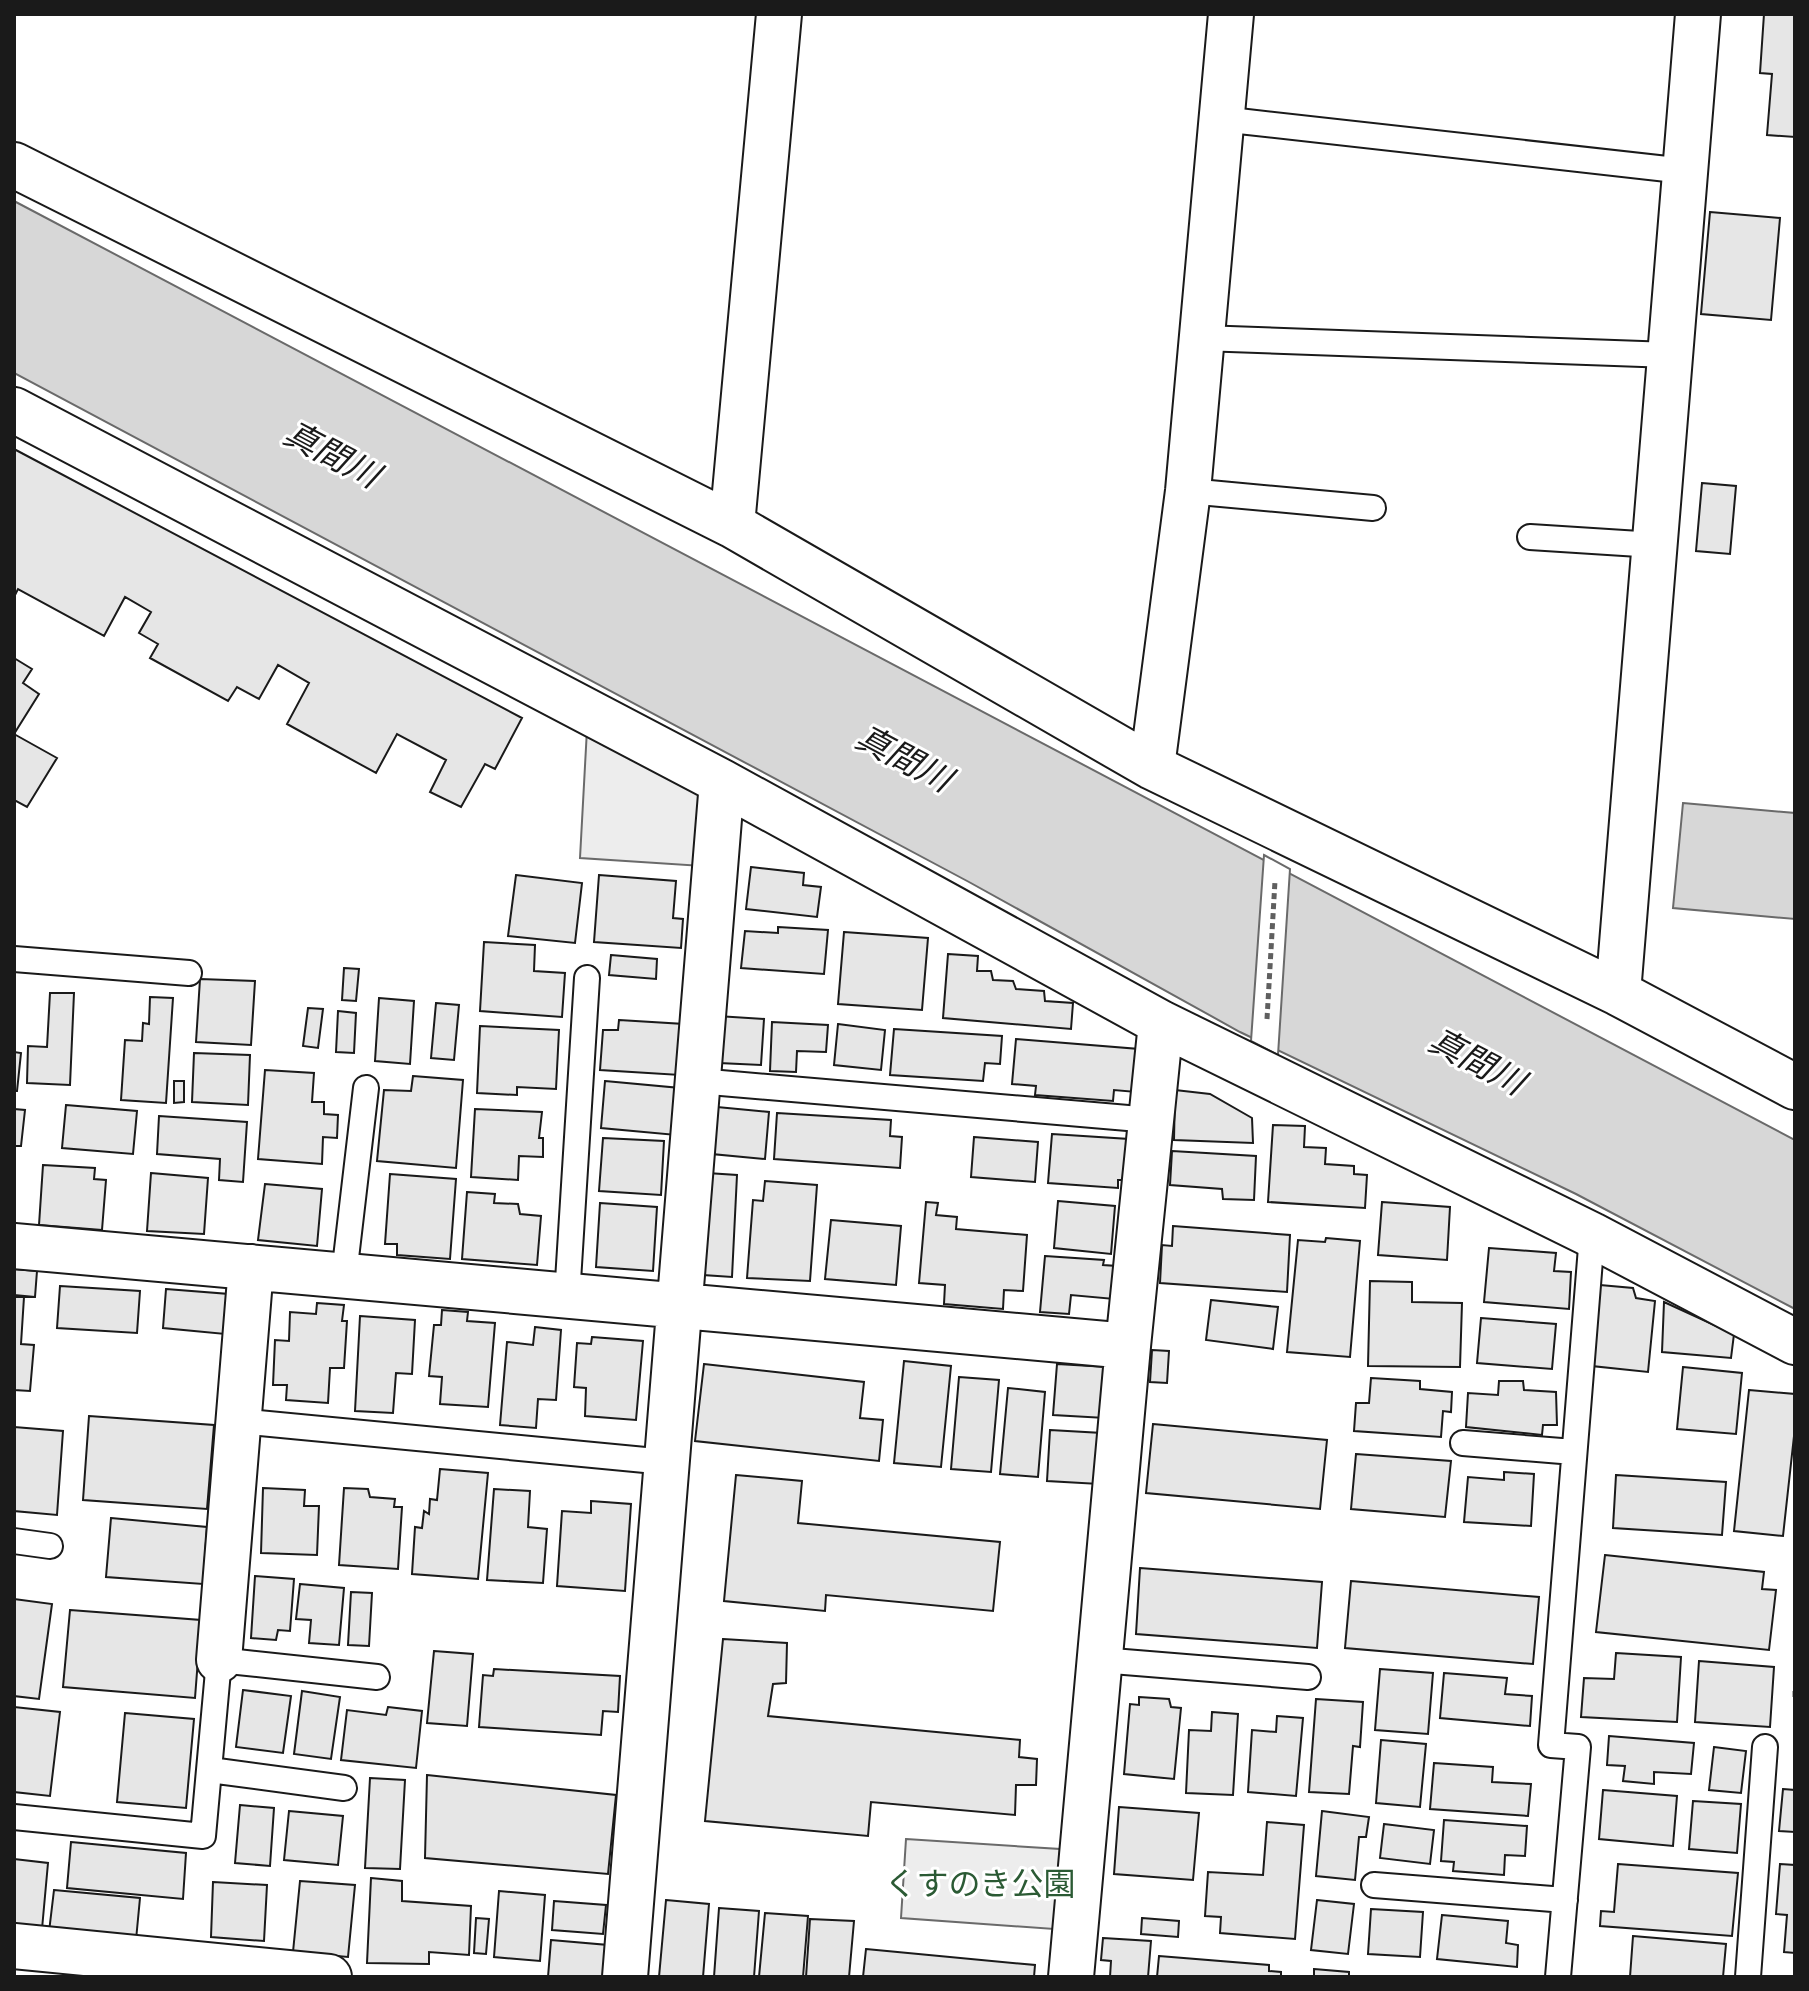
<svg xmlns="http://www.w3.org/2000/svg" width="1809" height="1991" font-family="Jost,'Noto Sans JP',sans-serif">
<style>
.built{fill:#ededed;stroke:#6a6a6a;stroke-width:2}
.water{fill:#d7d7d7;stroke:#6a6a6a;stroke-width:2}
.pier{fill:#fff;stroke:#6a6a6a;stroke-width:2}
.building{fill:#e6e6e6;stroke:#1a1a1a;stroke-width:2}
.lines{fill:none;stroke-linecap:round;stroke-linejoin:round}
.service-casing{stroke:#1a1a1a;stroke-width:28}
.minor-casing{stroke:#1a1a1a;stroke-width:48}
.path{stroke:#5f5f5f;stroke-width:5;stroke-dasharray:6 4;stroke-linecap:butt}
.service{stroke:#fff;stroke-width:24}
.minor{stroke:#fff;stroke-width:44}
.labels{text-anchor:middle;stroke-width:6;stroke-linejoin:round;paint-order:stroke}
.park-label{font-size:32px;fill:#2b5a34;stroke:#fff}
.water-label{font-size:34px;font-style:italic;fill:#1a1a1a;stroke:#fff}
</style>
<rect width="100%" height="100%" fill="#fff"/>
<path class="built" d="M587 729 709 788 702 866 580 858Z
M906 1839 1060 1849 1054 1929 901 1918Z"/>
<path class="water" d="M14 201 1795 1140V1309L1576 1194 1240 1032 969 882 14 373Z
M1683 803 1795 813V919L1673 908Z"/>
<path class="pier" d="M1264 855 1290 869 1278 1055 1251 1041Z"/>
<path class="building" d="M1764 14H1795V137L1767 135 1772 74 1760 73Z
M1710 212 1780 218 1771 320 1701 314Z
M14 449 522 718 495 769 485 764 461 807 430 792 446 760 397 734 376 773 287 724 309 683 278 665 259 699 237 687 228 701 150 658 158 644 139 633 151 612 125 597 104 636 18 589 14 597Z
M1702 483 1736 486 1730 554 1696 551Z
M14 658 32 669 23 683 39 694 14 734Z
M14 734 57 758 27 807 14 800Z
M751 867 804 873 803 885 821 887 817 917 746 909Z
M516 875 582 883 575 943 508 936Z
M599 875 676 881 673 918 683 919 681 948 594 942Z
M778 927 828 930 824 974 741 968 745 931 778 933Z
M844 932 928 938 922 1010 838 1004Z
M484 942 535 945 534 971 565 973 562 1017 480 1011Z
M948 954 978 956 977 971H991L993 980 1013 981 1016 989 1044 991 1045 1001 1073 1003 1071 1029 943 1018Z
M611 955 657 959 656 979 609 975Z
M344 968 359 969 356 1001 342 1000Z
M200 979 255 981 251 1045 196 1042Z
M50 993H74L70 1085 27 1083 28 1046 47 1047Z
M150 997 173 998 166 1103 121 1100 125 1040 142 1041 143 1023 149 1024Z
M379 998 414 1001 410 1064 375 1061Z
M436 1003 459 1005 454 1060 431 1058Z
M308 1008 323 1009 318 1048 303 1046Z
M338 1011 356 1013 354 1053 336 1052Z
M717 1016 764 1019 761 1065 719 1063Z
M619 1020 684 1024 680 1075 600 1070 603 1030H618Z
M772 1022 828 1025 826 1052 797 1051 796 1072 770 1071Z
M838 1024 885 1030 881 1070 834 1065Z
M480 1026 559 1030 556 1089 517 1087V1095L477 1093Z
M894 1029 1002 1036 1000 1064 985 1063 983 1081 890 1075Z
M1016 1039 1139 1049 1136 1092 1114 1090 1113 1101 1035 1095 1036 1086 1012 1084Z
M14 1052 21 1053 17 1091H14Z
M194 1053 250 1055 248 1105 192 1102Z
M265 1070 314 1073 312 1102H324V1114L338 1115 337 1138 323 1137 322 1164 258 1159Z
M413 1076 463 1080 456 1168 377 1161 384 1090 411 1091Z
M174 1081H184V1102L174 1103Z
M605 1081 680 1088 676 1135 601 1128Z
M1175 1090 1210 1094 1252 1118 1253 1143 1174 1140Z
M66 1105 137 1111 133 1154 62 1148Z
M717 1107 769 1112 765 1159 712 1154Z
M14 1109 25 1110 21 1146H14Z
M475 1109 542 1112 539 1138H543V1157L519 1156 518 1180 471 1177Z
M777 1113 891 1120 890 1136 902 1137 900 1168 774 1159Z
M159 1116 247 1122 243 1182 219 1180 220 1159 157 1154Z
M1273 1125 1305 1126 1304 1147 1326 1148 1325 1164 1354 1166V1174L1367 1175 1365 1208 1268 1202Z
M1052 1134 1129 1139 1126 1180H1118V1188L1048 1183Z
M974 1137 1038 1142 1035 1182 971 1177Z
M603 1138 664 1141 661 1195 599 1191Z
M1172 1151 1256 1156 1254 1200 1223 1199 1222 1189 1170 1185Z
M43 1165 95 1168 94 1179 106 1180 102 1230 39 1225Z
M151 1173 208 1178 204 1234 147 1231Z
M707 1173 737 1175 732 1277 703 1275Z
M390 1174 456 1179 450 1259 397 1255V1244H385Z
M765 1181 817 1185 810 1281 747 1278 753 1200 763 1201Z
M265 1184 322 1189 317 1246 258 1240Z
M467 1192 495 1194 494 1203 518 1204 520 1214 541 1216 537 1265 462 1259Z
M1058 1201 1115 1206 1111 1254 1054 1248Z
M926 1202 938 1203 936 1215 957 1217 956 1229 1027 1235 1023 1291 1004 1290 1003 1309 944 1304 945 1285 919 1283Z
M1382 1202 1450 1207 1447 1260 1378 1255Z
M600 1203 657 1207 653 1271 596 1267Z
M831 1220 901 1226 896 1285 825 1279Z
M1173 1226 1290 1235 1287 1292 1160 1283 1162 1245 1172 1246Z
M1326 1238 1360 1241 1350 1357 1287 1352 1298 1240 1325 1242Z
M1489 1248 1556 1253 1554 1271 1571 1272 1569 1309 1484 1302Z
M1045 1256 1104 1260 1103 1265 1117 1266 1114 1299 1071 1295 1069 1314 1040 1312Z
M14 1269 37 1271 35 1297 14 1295Z
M1370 1281 1412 1282V1302L1462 1303 1460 1367 1368 1366Z
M1600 1285 1633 1288 1636 1298 1655 1301 1648 1372 1592 1366Z
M60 1286 140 1291 137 1333 57 1328Z
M166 1289 229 1294 225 1334 163 1328Z
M14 1297H24L21 1344 34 1345 30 1391 14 1390Z
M1211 1300 1278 1307 1273 1349 1206 1340Z
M1664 1302 1734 1334 1731 1358 1662 1352Z
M317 1303 344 1305 342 1321H347L344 1368H330L328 1403 286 1400 287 1385H273L275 1340 289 1341 290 1312 316 1314Z
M442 1310 468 1312 467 1321 495 1323 488 1407 440 1404 442 1377 429 1376 434 1325H441Z
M360 1316 415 1320 412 1374 396 1373 393 1413 355 1411Z
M1481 1318 1556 1324 1552 1369 1477 1363Z
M535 1327 561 1330 556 1400 538 1399 536 1428 500 1425 507 1342 533 1345Z
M592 1337 643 1341 636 1420 585 1416 586 1388 574 1387 577 1343 591 1344Z
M1152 1350 1169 1351 1167 1383 1150 1382Z
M904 1361 951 1366 941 1467 894 1463Z
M704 1364 864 1382 860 1418 883 1420 879 1461 695 1441Z
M1057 1364 1108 1367 1105 1418 1053 1415Z
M1683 1367 1742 1373 1736 1434 1677 1429Z
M959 1377 999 1380 991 1472 951 1469Z
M1371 1378 1420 1381V1389L1452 1392 1451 1412 1443 1411 1441 1437 1354 1431 1356 1403H1369Z
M1499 1381H1523L1524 1390 1556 1392 1557 1425H1543L1542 1435 1466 1427 1468 1393 1498 1395Z
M1008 1388 1045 1392 1038 1477 1000 1474Z
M1749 1390 1795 1394V1427L1783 1536 1734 1531Z
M89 1416 214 1425 207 1509 83 1500Z
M1153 1424 1327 1440 1320 1509 1146 1493Z
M14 1427 63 1431 57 1515 14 1511Z
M1050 1430 1102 1433 1099 1484 1047 1481Z
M1356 1454 1451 1461 1445 1517 1351 1509Z
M440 1469 488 1473 478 1579 412 1574 415 1527 422 1528 424 1511 429 1514 430 1499 437 1500Z
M1504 1472 1534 1474 1531 1526 1464 1522 1468 1477 1504 1480Z
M736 1475 802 1481 798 1523 1000 1542 993 1611 826 1595 825 1611 724 1601Z
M1616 1475 1726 1482 1722 1535 1613 1528Z
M263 1488 305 1490 304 1506H319L317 1555 261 1553Z
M344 1488 368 1489 370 1497 395 1499 394 1507H402L398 1569 339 1565Z
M494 1489 530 1491 528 1527 547 1529 543 1583 487 1580Z
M591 1501 631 1504 625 1591 557 1586 562 1511 591 1513Z
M111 1518 207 1527 203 1584 106 1577Z
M1605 1555 1764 1572 1762 1589 1776 1590 1769 1650 1596 1632Z
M1140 1568 1322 1582 1317 1648 1136 1634Z
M255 1576 294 1579 290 1631 278 1630 276 1640 251 1638Z
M1351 1581 1539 1597 1533 1664 1345 1648Z
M300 1584 344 1588 339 1645 309 1643 311 1620 296 1619Z
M351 1592 372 1593 369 1646 348 1645Z
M14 1599 52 1604 39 1699 14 1696Z
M70 1610 201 1620 195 1698 63 1687Z
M723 1639 787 1643 786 1683 773 1684 768 1716 1020 1740 1019 1757 1037 1759 1036 1785H1016L1015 1815 871 1802 868 1836 705 1821Z
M434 1651 473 1654 467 1726 427 1723Z
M1616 1653 1681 1657 1677 1722 1581 1717 1584 1678 1614 1679Z
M1699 1661 1774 1667 1770 1727 1695 1722Z
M494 1669 620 1676 618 1712 603 1711 601 1735 479 1727 483 1675 493 1676Z
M1380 1669 1433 1673 1428 1734 1375 1730Z
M1444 1673 1507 1678 1505 1694 1532 1696 1530 1726 1440 1718Z
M243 1690 291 1696 283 1753 236 1747Z
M302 1691 340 1697 331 1759 294 1754Z
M1139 1697 1169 1699 1171 1707 1181 1708 1174 1779 1124 1774 1130 1704 1139 1705Z
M1316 1699 1363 1702 1360 1747 1353 1746 1349 1794 1309 1792Z
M14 1707 60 1712 50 1796 14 1792Z
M388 1707 422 1711 416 1768 341 1760 347 1710 386 1715Z
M1212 1712 1238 1714 1233 1795 1186 1793 1189 1730 1211 1731Z
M125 1713 194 1719 186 1808 117 1802Z
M1277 1716 1303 1718 1296 1796 1248 1792 1252 1730 1276 1732Z
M1609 1736 1694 1743 1691 1774 1654 1772V1784L1623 1781 1625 1766 1607 1765Z
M1381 1740 1426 1744 1420 1807 1376 1803Z
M1714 1747 1746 1751 1741 1793 1709 1790Z
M1434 1763 1493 1767 1492 1782 1531 1784 1528 1816 1430 1809Z
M427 1775 616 1795 608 1874 425 1858Z
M370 1778 405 1780 400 1869 365 1868Z
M1783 1789 1795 1790V1832L1779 1831Z
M1603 1790 1677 1796 1673 1846 1599 1839Z
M1693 1801 1741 1804 1737 1853 1689 1849Z
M240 1805 274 1808 270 1866 235 1863Z
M1119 1807 1199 1813 1193 1880 1114 1874Z
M289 1811 343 1816 338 1865 284 1860Z
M1322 1811 1369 1817 1366 1837H1359L1355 1880 1316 1876Z
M1444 1820 1527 1826 1525 1856 1505 1855 1504 1875 1453 1871 1454 1862 1441 1861Z
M1267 1822 1304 1825 1295 1939 1220 1933 1221 1917 1205 1916 1208 1872 1263 1875Z
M1384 1824 1434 1830 1430 1864 1380 1858Z
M71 1842 186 1853 183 1899 67 1888Z
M14 1859 48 1863 42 1929 14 1926Z
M1618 1864 1738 1873 1732 1936 1600 1926 1601 1911 1614 1912Z
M1780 1864 1795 1865V1953L1784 1952 1787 1915 1776 1914Z
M371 1878 402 1881V1901L471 1906 469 1955 429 1952V1964L367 1963Z
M300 1881 355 1885 348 1957 293 1952Z
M213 1882 267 1885 264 1941 211 1937Z
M54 1890 140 1898 136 1940 49 1932Z
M499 1891 545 1895 540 1961 494 1957Z
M666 1900 709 1904 703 1977H659Z
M1317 1900 1354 1904 1348 1954 1311 1950Z
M554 1901 606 1905 603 1934 552 1930Z
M719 1908 759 1911 754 1977H714Z
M1371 1909 1423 1912 1420 1957 1368 1954Z
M765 1913 808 1916 803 1977H759Z
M1442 1915 1508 1921 1506 1943 1518 1945 1517 1967 1437 1959Z
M476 1918 489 1919 486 1954 474 1953Z
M1142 1918 1179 1921 1178 1937 1141 1934Z
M810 1919 854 1921 849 1977H806Z
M1633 1936 1726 1944 1723 1977H1630Z
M1103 1938 1151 1941 1148 1977H1110L1111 1961 1101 1960Z
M551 1940 608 1945 605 1977H548Z
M866 1949 1035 1965 1034 1977H863Z
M1159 1956 1269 1965V1971L1281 1972V1977H1157Z
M1314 1969 1349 1972V1977H1314Z"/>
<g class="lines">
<defs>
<path id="service" d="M1221 119 1685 171
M1201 338 1670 355
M1188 491 1373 508
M1530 537 1655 545
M14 959 189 973
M698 1081 1151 1120
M344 1275 366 1088
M567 1297 587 978
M238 1421 666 1462
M1463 1443 1574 1452
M14 1541 50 1546
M1100 1660 1308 1677
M210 1770 344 1788
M14 1817 203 1836 219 1660 377 1677
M1374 1885 1565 1900
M1558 1977 1578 1747 1551 1745 1592 1235
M1748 1977 1765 1747"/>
<path id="minor" d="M14 165 732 525 1152 767 1618 993 1795 1087
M14 410 722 782 1161 1023 1592 1235 1795 1342
M732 525 779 14
M1152 767 1188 491 1231 14
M1618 993 1698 14
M14 1246 1128 1346
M219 1660 251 1267
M14 1946 329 1977
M625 1977 722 782
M1071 1977 1128 1346 1161 1023"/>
</defs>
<use href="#service" class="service-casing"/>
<use href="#minor" class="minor-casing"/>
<path class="path" d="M1267 1019 1275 881
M1795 1691V1700"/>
<use href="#service" class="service"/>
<use href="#minor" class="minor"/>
</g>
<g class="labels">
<g class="park-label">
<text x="980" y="1895">くすのき公園</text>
</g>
<g class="water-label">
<text transform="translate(332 454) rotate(28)" y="12">真間川</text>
<text transform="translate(904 758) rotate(28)" y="12">真間川</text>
<text transform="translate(1477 1061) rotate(28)" y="12">真間川</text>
</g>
</g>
<rect width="1809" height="1991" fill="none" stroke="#1a1a1a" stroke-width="32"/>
</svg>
